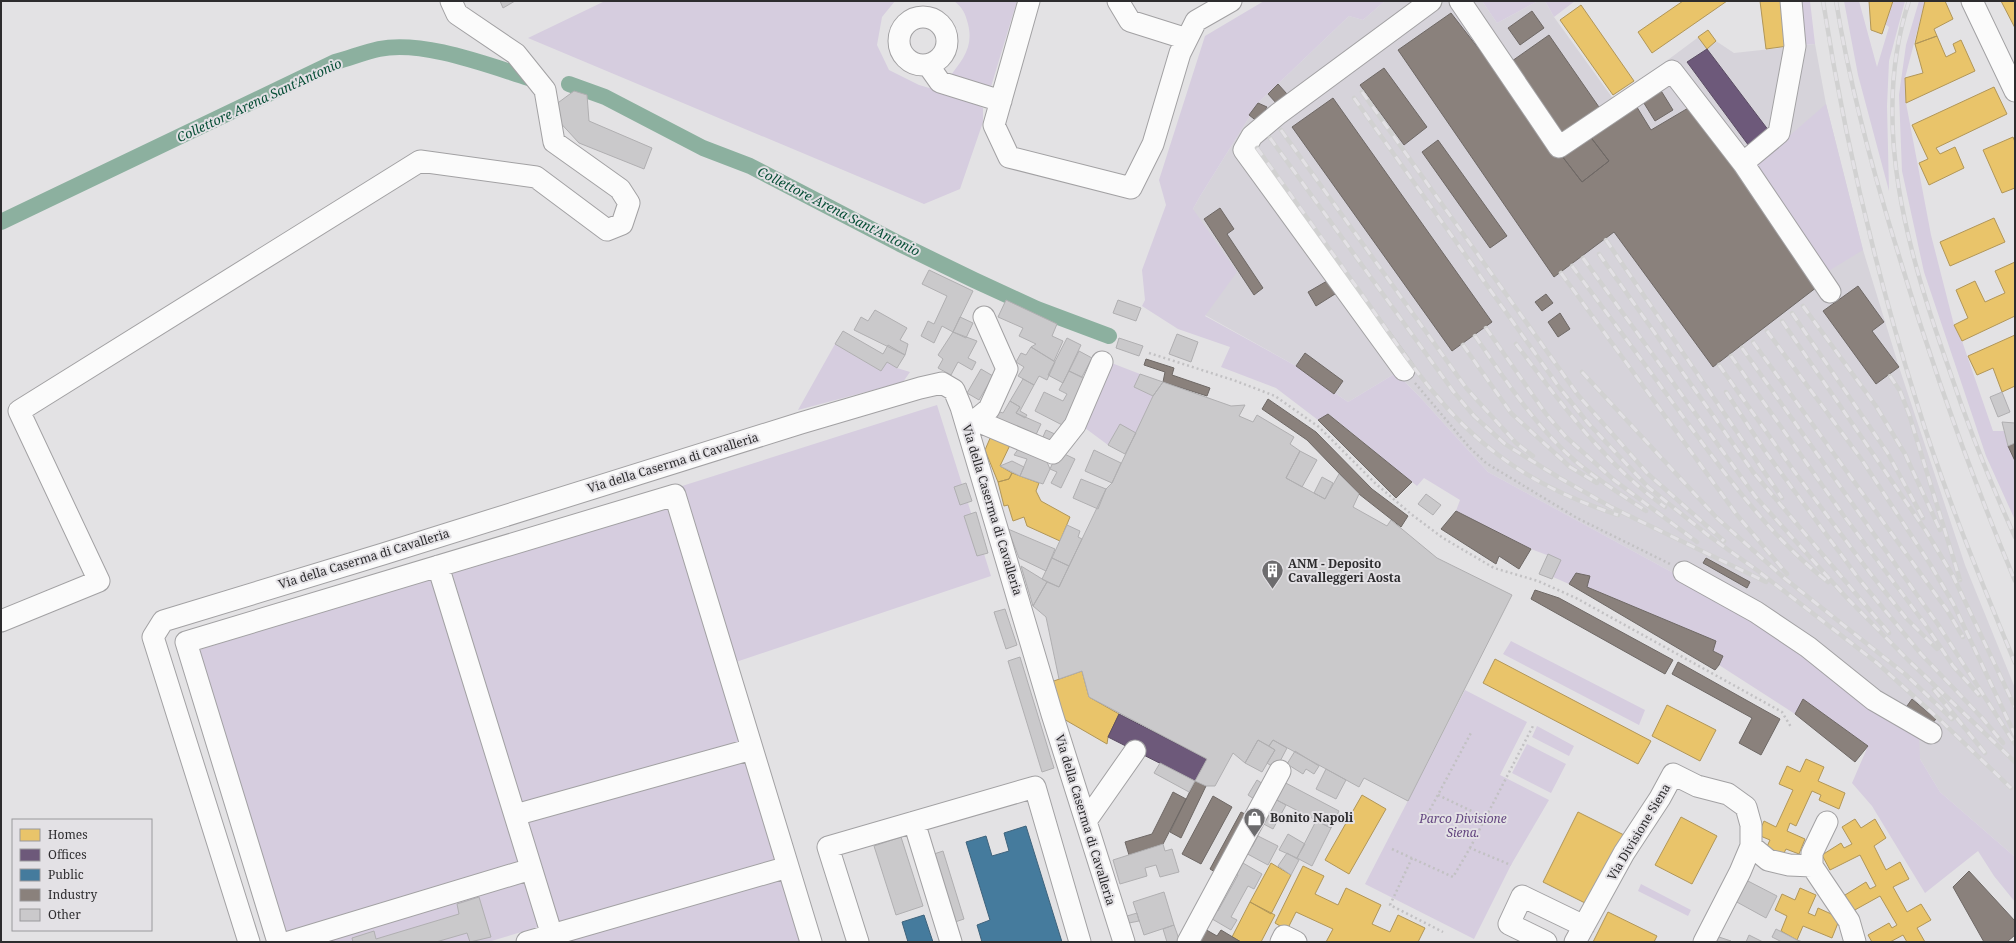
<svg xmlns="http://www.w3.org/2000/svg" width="2016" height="943" font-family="'Noto Serif',serif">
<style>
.built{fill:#d6d3da}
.green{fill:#d6cddf}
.homes{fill:#e9c46a;stroke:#b19658}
.offices{fill:#6d597a;stroke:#5a4c63}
.public{fill:#457b9d;stroke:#3e637c}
.industry{fill:#8a817c;stroke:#6e6865}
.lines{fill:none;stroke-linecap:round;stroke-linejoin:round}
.canal{stroke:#8cb09f;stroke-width:16}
.building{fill:#cac9cb;stroke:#b0afb1}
.minor-casing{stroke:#a2a1a3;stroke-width:23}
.path{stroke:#c2c1c3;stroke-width:2.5;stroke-dasharray:2 3;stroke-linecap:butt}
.minor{stroke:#fbfbfb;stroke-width:21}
.rail-casing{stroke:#d1d1d1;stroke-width:4.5}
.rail{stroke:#e3e1e5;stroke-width:3;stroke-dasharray:9;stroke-linecap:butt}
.labels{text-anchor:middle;stroke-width:4;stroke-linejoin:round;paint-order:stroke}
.street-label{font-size:12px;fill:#2d2c2e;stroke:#e3e1e5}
.poi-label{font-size:12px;font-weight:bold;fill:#2d2c2e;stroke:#e3e1e5;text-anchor:start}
.park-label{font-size:12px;font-style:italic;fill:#644680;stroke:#e3e1e5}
.water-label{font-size:13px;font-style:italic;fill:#074e36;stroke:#e3e1e5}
</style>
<rect width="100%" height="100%" fill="#e3e2e4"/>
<path class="built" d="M1385 1H1482L1497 23 1538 1H1545L1554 17 1614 100 1708 30 1716 41 1734 53 1815 44 1826 104 1863 250 1899 367 1965 565 2015 688V857L1940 792 1920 759 1745 612 1488 472 1419 396 1396 373 1348 402 1296 366 1205 315 1193 209 1199 198 1258 103 1349 16 1363 20Z"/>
<path class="green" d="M605 1H895L882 17 877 45 889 70 919 85 964 98 983 108V122L960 189 924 204 528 38Z
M954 1H1017L990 90 948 79C962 60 974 48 968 24 965 13 963 8 954 1Z
M1264 1H1385L1363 20 1349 16 1258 103 1199 198 1193 209 1237 272 1205 316 1296 366 1348 402 1396 373 1419 396 1488 472 1745 612 1919 735 1920 759 1940 792 2015 857V902L1994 876 1978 851 1925 893 1872 806 1852 783 1868 746 1804 700 1795 714 1719 665 1723 656 1713 651 1716 641 1587 587 1589 576 1576 573 1569 584 1553 577 1560 560 1531 549 1456 511 1460 500 1424 478 1417 486 1329 414 1318 420 1276 388 1221 367 1230 347 1178 329 1142 306 1145 300 1142 270 1166 205 1159 180 1205 36Z
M1482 1H1538L1497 23Z
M1545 1H1575L1554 17Z
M1799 1H1810L1815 44 1804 45Z
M1844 1H1859L1877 67 1889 27 1885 24 1893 1H1905L1889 61 1887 106 1889 191 1858 75Z
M1919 1H1925L1905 78 1906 103 1931 235 1954 325 1962 341 1993 431H2004L2008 446 2015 461V520L1986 456 1924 272 1902 171 1899 95 1906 45Z
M1826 104 1863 250 1827 272 1756 165Z
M835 344 881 371 887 362 897 368 910 372 903 382 798 410Z
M1109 362 1140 374 1135 387 1153 396 1135 435 1120 424 1108 445 1081 425Z
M937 405 991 576 733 663 679 487Z
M670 504 801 942H563L451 569Z
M432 577 520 862 287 935 199 650Z
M1511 641 1645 710 1639 725 1503 654Z
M1465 690 1527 722 1500 775 1549 800 1511 865 1474 939 1365 884Z
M1537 726 1574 746 1569 756 1532 737Z
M1527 744 1566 764 1551 793 1512 773Z
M523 878 538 927 488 942H313Z
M1641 884 1691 910 1688 916 1638 891Z"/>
<path class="homes" d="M1683 1H1727L1652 53 1638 32Z
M1760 1H1782L1788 46 1766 49Z
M1869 1H1893L1882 34 1871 30Z
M1925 1H1945L1953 19 1934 29 1937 36 1915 44Z
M2001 1H2015V28Z
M1581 5 1634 81 1613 95 1560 20Z
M1708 30 1716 41 1707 49 1698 37Z
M1937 36 1946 57 1956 52 1953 44 1961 40 1975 71 1906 103 1905 78 1923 73 1915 44Z
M1994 87 2007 114 1936 148 1940 154 1955 147 1964 168 1929 185 1919 163 1928 159 1912 125Z
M2013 137 2015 142V188L2002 193 1983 150Z
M1994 218 2005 242 1950 266 1940 242Z
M2015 262V316L1962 341 1954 325 1968 318 1956 290 1975 281 1985 302 2005 293 1995 271Z
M2015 335V386L2002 392 1993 368 1977 375 1968 356Z
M991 436 1011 443 1000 466 1012 473 1009 479 998 482 985 450Z
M1012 473 1039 483 1036 491 1041 501 1070 517 1060 541 1027 526 1024 517 1013 521 1008 505 1004 506 998 482 1009 479Z
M1495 659 1651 741 1638 764 1483 683Z
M1082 671 1089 697 1119 714 1108 737 1107 744 1062 718 1051 682Z
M1667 705 1716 730 1700 761 1652 736Z
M1806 759 1824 767 1818 781 1845 793 1839 809 1819 800 1821 795 1812 791 1796 826 1790 823 1787 831 1805 839 1799 854 1786 849 1780 861 1764 853 1770 840 1758 835 1764 821 1776 827 1793 790 1779 784 1787 766 1800 772Z
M1362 795 1386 809 1349 874 1325 860Z
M1578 812 1626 836 1591 906 1543 882Z
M1681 817 1717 836 1692 884 1655 865Z
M1855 819 1861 828 1875 819 1886 838 1874 846 1886 870 1900 862 1909 879 1893 887 1907 912 1921 904 1931 920 1917 928 1925 942H1907L1903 935 1890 942H1872L1868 935 1889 923 1892 928 1897 925 1880 896 1853 911 1845 895 1866 882 1870 889 1876 886 1860 855 1830 870 1822 855 1841 843 1844 848 1852 844 1842 827Z
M1271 863 1291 875 1271 914 1250 902Z
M1303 866 1324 876 1315 894 1338 905 1346 888 1381 905 1372 924 1390 932 1398 915 1425 928 1418 942H1326L1333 929 1296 912 1287 930 1275 923Z
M1800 888 1816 895 1808 913 1815 916 1818 908 1840 918 1832 938 1803 926 1797 940 1781 931 1787 916 1775 910 1782 894 1795 900Z
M1250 902 1275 915 1261 942H1241L1232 937Z
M1608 912 1657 936 1654 942H1593Z"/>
<path class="offices" d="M1707 49 1769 131 1749 146 1687 62Z
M1119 714 1207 759 1195 781 1108 737Z"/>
<path class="public" d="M1026 826 1062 942H982L977 925 990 920 966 842 986 836 992 856 1009 851 1004 833Z
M924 915 933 942H908L902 922Z"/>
<path class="industry" d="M1532 11 1544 28 1520 45 1508 28Z
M1451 13 1582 182 1609 161 1589 135 1635 104 1651 130 1695 104 1817 287 1713 367 1614 232 1554 277 1398 50Z
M1549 35 1601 110 1565 136 1512 61Z
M1384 68 1427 127 1404 145 1360 85Z
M1278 84 1287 94 1277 104 1268 94Z
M1660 89 1673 110 1655 121 1642 100Z
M1333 98 1492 322 1452 351 1292 127Z
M1258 103 1267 107 1258 122 1249 115Z
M1589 135 1609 161 1582 182 1562 156Z
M1438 140 1507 236 1490 248 1422 152Z
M1220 208 1234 229 1227 234 1263 288 1254 295 1204 219Z
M1327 281 1335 294 1316 306 1308 292Z
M1858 286 1884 322 1872 331 1899 367 1876 384 1823 311Z
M1546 294 1553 303 1542 311 1535 302Z
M1560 313 1570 329 1558 337 1548 322Z
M1305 353 1343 381 1334 394 1296 366Z
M1146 359 1174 368 1172 375 1210 388 1207 396 1163 382 1165 372 1144 365Z
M1268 399 1316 432 1372 489 1408 516 1401 527 1359 494 1307 440 1262 409Z
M1328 414 1412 482 1396 498 1318 420Z
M2015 443V461L2008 446Z
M1456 511 1531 549 1519 569 1499 556 1496 564 1441 529Z
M1706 558 1750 582 1747 588 1703 563Z
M1576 573 1590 576 1587 587 1716 641 1713 651 1723 656 1719 665 1715 670 1569 584Z
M1535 590 1559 598 1673 660 1665 674 1531 599Z
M1678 662 1780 719 1761 755 1739 743 1752 718 1672 674Z
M1803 699 1868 746 1855 762 1795 714Z
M1912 699 1936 719 1930 726 1907 706Z
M1195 781 1206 786 1181 838 1170 832Z
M1173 792 1186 799 1163 844 1129 855 1125 842 1152 834Z
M1213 796 1232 807 1201 864 1182 854Z
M1241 812 1251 817 1220 875 1210 869Z
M1969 871 2015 921V935L2007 942H1984L1953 887Z
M1203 928 1217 936 1221 930 1241 942H1194Z"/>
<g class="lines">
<path class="canal" d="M569 84 605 97 703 148 750 166 900 244 974 280 1037 309 1109 336
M1 222 335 62C350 58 365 52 379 49 423 40 487 65 529 78"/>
</g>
<path class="building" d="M500 1H515L503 8Z
M574 91 587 95 589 121 652 148 644 169 579 143 555 117V105Z
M929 270 973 291 953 332 942 326 934 343 921 336 928 321 934 324 947 296 922 284Z
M1006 300 1057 324 1052 336 1063 341 1054 361 1031 347 1036 344 1019 336 1023 328 998 317Z
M1118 300 1141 308 1136 321 1113 313Z
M875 310 907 328 900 340 908 344 905 355 854 330 861 317 868 321Z
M960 317 973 323 966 338 953 332Z
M843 331 883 354 888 345 905 355 897 368 887 362 881 371 835 344Z
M953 332 977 341 968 358 976 362 972 370 958 362 951 375 938 368 943 359 938 355Z
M1177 334 1198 342 1191 362 1169 354Z
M1067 338 1081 345 1063 383 1048 375Z
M1119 338 1143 346 1139 356 1116 348Z
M1031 347 1055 362 1047 380 1039 376 1034 385 1018 376 1024 367 1016 362 1021 353 1026 355Z
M1079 351 1092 358 1082 377 1069 371Z
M981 369 993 376 979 400 967 393Z
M1069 371 1091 382 1068 428 1035 411 1044 392 1063 401 1067 394 1059 390Z
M1140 374 1163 382 1153 396 1134 387Z
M1023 379 1034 385 1020 411 1027 415 1025 418 1016 413 1020 407 1010 401Z
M1163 382 1231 406 1245 405 1239 416 1253 422 1257 415 1294 437 1290 444 1300 451 1286 478 1325 499 1339 474 1359 494 1353 507 1387 526 1391 520 1437 558 1512 595 1408 801 1364 778 1359 787 1273 740 1269 746 1258 740 1245 763 1233 753 1215 786H1206L1195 781 1207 759 1089 697 1082 671 1059 679 1046 617 1033 606 1047 582 1059 587 1106 489 1112 483 1153 396Z
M2002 392 2010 412 1998 417 1990 397Z
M1010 401 1020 407 1016 413 1041 424 1034 439 993 419 997 411 1003 413Z
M2002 422 2015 423V443L2008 446Z
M1120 424 1136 433 1125 454 1108 445Z
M1046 430 1057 435 1053 444 1042 439Z
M1019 448 1044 455 1050 469 1043 484 1020 476 1027 459 1014 455Z
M1094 450 1121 463 1112 483 1085 471Z
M1058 451 1075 459 1061 488 1051 483 1057 472 1050 469Z
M1300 451 1317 460 1302 487 1286 478Z
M1012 461 1024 467 1020 476 1000 466Z
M1322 477 1333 483 1325 499 1314 493Z
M1081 479 1106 489 1098 509 1073 498Z
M966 483 972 501 960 505 954 487Z
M1426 494 1441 505 1433 515 1418 504Z
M976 512 988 553 977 556 964 516Z
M1067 525 1080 531 1078 537 1082 539 1069 566 1052 558Z
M1008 529 1055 549 1046 571 1019 558Z
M1548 554 1561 560 1552 579 1539 574Z
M1052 558 1069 566 1059 587 1042 579Z
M1021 566 1047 582 1033 606Z
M1005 609 1017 645 1006 649 994 612Z
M1020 657 1054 768 1042 772 1008 661Z
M1258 740 1275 750 1262 772 1245 763Z
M1273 740 1287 748 1276 769 1267 763 1275 750 1269 746Z
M1295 751 1319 766 1314 774 1306 769 1303 774 1287 764Z
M1160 763 1195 781 1189 792 1154 773Z
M1326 769 1346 780 1336 799 1316 789Z
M1257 780 1266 786 1257 801 1248 795Z
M1280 780 1339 811 1331 828 1271 797Z
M1271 797 1286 805 1273 829 1258 821Z
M1316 821 1331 828 1312 866 1297 858Z
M1288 834 1305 844 1297 858 1279 850Z
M1258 836 1278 846 1268 865 1242 851 1246 844 1252 847Z
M901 837 923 906 896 915 874 846Z
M1163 844 1165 851 1172 849 1179 872 1160 877 1156 865 1145 868 1147 876 1120 884 1113 860Z
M943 851 964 919 949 924 928 856Z
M1287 853 1299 860 1291 875 1278 866Z
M1236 859 1262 874 1254 889 1248 886 1231 917 1237 920 1231 930 1207 916 1212 908 1218 911 1238 875 1230 871Z
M1746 880 1777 896 1766 918 1735 901Z
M1164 892 1174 925 1144 935 1133 902Z
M479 897 491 937 470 942 467 933 436 942H353L352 938 374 931 376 939 459 914 457 904Z
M1137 913 1139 921 1129 923 1127 916Z
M1174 925 1180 942H1167L1163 929Z
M1776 929 1797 940 1803 942H1782L1772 937Z
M1749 935 1763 942H1746Z
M1719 937 1731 941 1716 942Z"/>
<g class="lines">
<defs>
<path id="minor" d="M1029 1 994 125 1009 157 1131 188 1153 144 1180 53 1196 21 1231 1
M1118 1 1130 21 1187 39
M1460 1 1559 147 1672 71 1743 163 1779 133 1795 46 1791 1
M1972 1 2015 91
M899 41a24 24 0 1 1 48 0a24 24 0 1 1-48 0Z
M928 65 940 82 1001 101
M1743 163 1830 292
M1404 370 1244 150 1252 136 1278 114 1431 1
M975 420 1053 453 1075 425 1102 362
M967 427 989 409 1007 369 984 317
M438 566 554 942
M1684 572 1756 612 1808 647 1874 700 1931 733
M1 621 99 581 19 411 420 161 536 177 607 230 622 224 629 203 620 189 554 142 545 90 516 54 457 14 451 1
M515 815 752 749
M1086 821 1135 751
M914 822 951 942
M1827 822 1812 853V866L1849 921 1855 942
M1751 846 1768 860 1789 865 1812 866
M249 942 153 637 163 621 383 554 801 423 920 388 942 383 954 390 961 407 1052 714 1124 942
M278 942 186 642 675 495 811 942
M289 942 531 869
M527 942 788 867
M858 942 828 847 1035 787 1080 942
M1188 942 1280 771
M1281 942 1284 936 1296 942
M1546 942 1509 924 1522 896 1584 926
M1575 942 1624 853 1660 798 1673 774 1697 786 1728 794 1746 807 1751 825V846L1740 872 1704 942"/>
</defs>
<use href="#minor" class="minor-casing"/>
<path class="path" d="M1149 353 1236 381 1275 396 1319 427 1375 483 1411 514 1443 538 1494 568 1538 581 1576 598 1782 712 1791 727
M1415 383 1470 448 1486 463 1577 518 1670 564
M1438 795 1486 818
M1425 819 1472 731
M1470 848 1534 724
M1392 849 1453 877 1470 848 1511 865
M1412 858 1390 905 1443 932"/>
<use href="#minor" class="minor"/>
<defs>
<path id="rail" d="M1823 1C1844 136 1875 269 1916 400 1943 489 1979 576 2015 663
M1836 1C1850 88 1873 172 1899 256 1932 366 1971 475 2015 581
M1909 1C1869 123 1908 252 1949 369 1968 426 1990 482 2015 537
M1362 92 1578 395 1648 474 1724 541
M1354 98 1559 387 1588 423 1648 487 1709 536 1758 571 1877 663 1939 719 2011 788
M1281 130 1467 389 1516 443 1533 456
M1270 138 1453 391 1474 416 1505 444 1558 477 1611 507 1766 582
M1257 148C1294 199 1331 251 1368 303 1406 357 1443 414 1497 454 1533 482 1575 501 1618 515
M1606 240 1782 498
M1599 254 1753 472 1889 633
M1583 258 1755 496 1845 596 1909 661 2015 762
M1572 266C1608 315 1645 364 1681 414 1725 474 1769 536 1828 582
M1561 273 1737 515 1787 574
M1803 306 1876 406 1905 454 1940 530
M1792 313 1887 452 1923 518
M1782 321 1926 531 1953 576 2015 707
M1486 328 1546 414 1566 437 1614 480 1697 542
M1767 331 1862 460 1930 564 1953 603 2015 735
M1475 336C1505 379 1534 425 1574 460 1596 479 1622 495 1646 511
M1753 342 1947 610 1963 637
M1516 344C1561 403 1604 464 1665 507
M1463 345 1511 413 1570 467 1597 483
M1742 348 1937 623 2015 744
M1731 356 1844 516 1925 624 1953 666 1979 695
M1719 365 1794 471 1870 573 1906 618 1937 649
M1582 372 1717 518 1783 577 1905 674 1952 719
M1890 376 1900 391 1909 414 1960 580
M1726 392 1765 451 1859 579 1921 654 1983 719 2003 743
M1934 690 1985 753"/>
</defs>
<use href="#rail" class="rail-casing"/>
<use href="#rail" class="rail"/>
</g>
<defs>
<symbol id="building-pin" viewBox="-11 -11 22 30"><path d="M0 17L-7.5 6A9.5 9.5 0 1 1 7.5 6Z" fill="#6d6c6e" stroke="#e3e1e5"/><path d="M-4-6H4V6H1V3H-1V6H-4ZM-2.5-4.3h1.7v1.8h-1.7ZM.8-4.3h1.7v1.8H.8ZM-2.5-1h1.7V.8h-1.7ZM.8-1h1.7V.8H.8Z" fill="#fff"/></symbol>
<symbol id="shop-pin" viewBox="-11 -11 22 30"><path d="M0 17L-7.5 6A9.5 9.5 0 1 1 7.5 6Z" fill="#6d6c6e" stroke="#e3e1e5"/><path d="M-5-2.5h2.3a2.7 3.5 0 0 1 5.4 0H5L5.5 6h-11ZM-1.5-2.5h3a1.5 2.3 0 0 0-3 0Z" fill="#fff"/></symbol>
</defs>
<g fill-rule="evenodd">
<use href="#building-pin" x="1260" y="558" width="25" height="34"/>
<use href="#shop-pin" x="1242" y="806" width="25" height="34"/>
</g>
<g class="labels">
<g class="street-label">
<text transform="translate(673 463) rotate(-17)" y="4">Via della Caserma di Cavalleria</text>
<text transform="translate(992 510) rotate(73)" y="4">Via della Caserma di Cavalleria</text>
<text transform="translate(364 559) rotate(-17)" y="4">Via della Caserma di Cavalleria</text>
<text transform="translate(1085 820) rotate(73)" y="4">Via della Caserma di Cavalleria</text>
<text transform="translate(1639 832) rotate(-59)" y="4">Via Divisione Siena</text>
</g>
<g class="poi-label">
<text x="1288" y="568">ANM - Deposito<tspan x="1288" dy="14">Cavalleggeri Aosta</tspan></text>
<text x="1270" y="822">Bonito Napoli</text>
</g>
<g class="park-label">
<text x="1463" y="823">Parco Divisione<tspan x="1463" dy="14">Siena.</tspan></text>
</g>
<g class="water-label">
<text transform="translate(259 100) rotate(-25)" y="5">Collettore Arena Sant'Antonio</text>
<text transform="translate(839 211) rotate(27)" y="5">Collettore Arena Sant'Antonio</text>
</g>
</g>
<rect width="2016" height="943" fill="none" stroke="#2d2c2e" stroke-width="4"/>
<rect x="12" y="819" width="140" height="112" fill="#e3e1e5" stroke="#9a999c"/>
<rect x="20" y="829" width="20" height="12" fill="#e9c46a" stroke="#9a999c"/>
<text x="48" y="839" font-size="12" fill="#2d2c2e">Homes</text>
<rect x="20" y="849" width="20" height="12" fill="#6d597a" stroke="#9a999c"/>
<text x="48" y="859" font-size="12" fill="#2d2c2e">Offices</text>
<rect x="20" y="869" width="20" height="12" fill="#457b9d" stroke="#9a999c"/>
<text x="48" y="879" font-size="12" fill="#2d2c2e">Public</text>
<rect x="20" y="889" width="20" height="12" fill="#8a817c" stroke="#9a999c"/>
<text x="48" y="899" font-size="12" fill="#2d2c2e">Industry</text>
<rect x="20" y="909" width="20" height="12" fill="#cac9cb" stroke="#9a999c"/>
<text x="48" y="919" font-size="12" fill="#2d2c2e">Other</text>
</svg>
